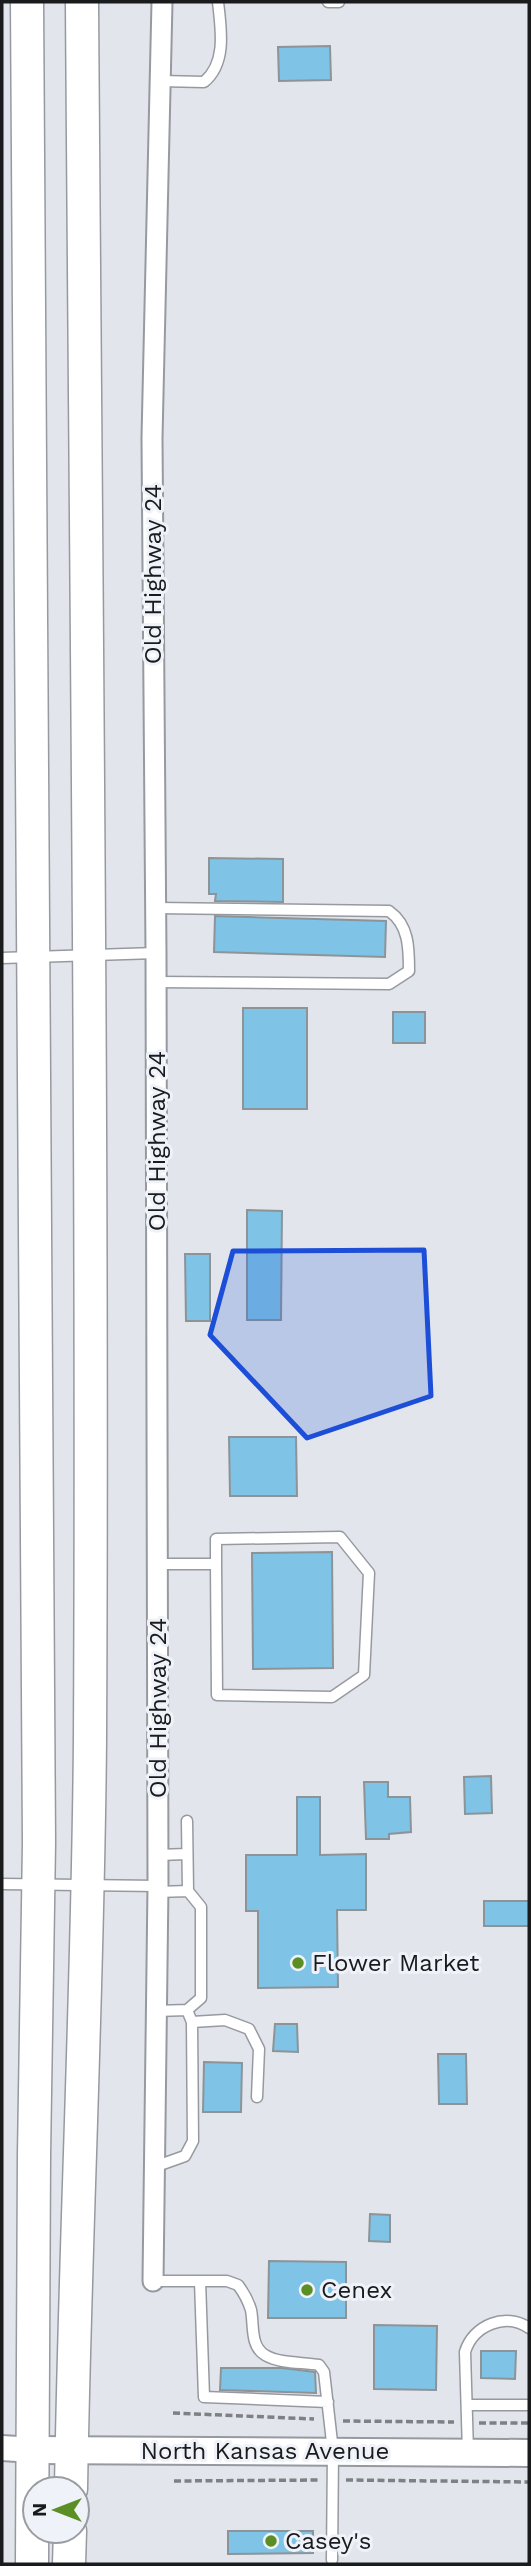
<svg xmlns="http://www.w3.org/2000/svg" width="531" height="2566" font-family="'Work Sans',sans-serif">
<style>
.building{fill:#7fc3e6;stroke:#8d9498;stroke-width:2}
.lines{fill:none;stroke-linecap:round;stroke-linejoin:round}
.service-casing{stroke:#969aa0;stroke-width:13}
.minor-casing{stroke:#969aa0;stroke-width:23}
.tertiary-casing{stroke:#969aa0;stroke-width:28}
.secondary-casing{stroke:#969aa0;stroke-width:30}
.trunk-casing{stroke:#969aa0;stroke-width:35}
.path{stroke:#7d8084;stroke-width:3.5;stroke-dasharray:7 3.5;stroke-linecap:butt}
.service{stroke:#fff;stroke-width:10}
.minor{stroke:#fff;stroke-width:19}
.tertiary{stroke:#fff;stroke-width:24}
.secondary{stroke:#fff;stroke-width:26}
.trunk{stroke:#fff;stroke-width:32}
.marked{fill:#1d4ed8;fill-opacity:0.2;stroke:#1d4ed8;stroke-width:5;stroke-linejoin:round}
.poi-dot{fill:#5c8e26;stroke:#eff3f9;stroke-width:2.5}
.labels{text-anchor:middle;stroke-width:6;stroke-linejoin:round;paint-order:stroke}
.street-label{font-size:24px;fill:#191b1d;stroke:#eff3f9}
.poi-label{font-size:24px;fill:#191b1d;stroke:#eff3f9;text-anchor:start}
</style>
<rect width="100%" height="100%" fill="#e2e6ec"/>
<path class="building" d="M330 46 331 80 279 81 278 47Z
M209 858 283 859V902L215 901 216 894H209Z
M215 916 386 921 385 957 214 952Z
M243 1008H307V1109H243Z
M393 1012H425V1043H393Z
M247 1210 282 1211 281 1320H247Z
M185 1254H210V1321H186Z
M229 1437H296L297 1496H230Z
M332 1552 333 1668 253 1669 252 1553Z
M491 1776 492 1813 465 1814 464 1777Z
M364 1782H388V1797H410L411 1832 389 1834V1839H366Z
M297 1797H320V1855L366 1854V1910H337L338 1987 258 1988V1911H246V1855H297Z
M484 1901H529V1926H484Z
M275 2024H297L298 2052 273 2051Z
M438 2054H466L467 2104H439Z
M204 2062 242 2063 241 2112H203Z
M370 2214 390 2215V2242L369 2241Z
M269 2261 346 2262V2318H268Z
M374 2325 437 2326 436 2390 374 2389Z
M481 2351H516L515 2379 481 2378Z
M221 2368H282L315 2372 316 2393 220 2390Z
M228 2531H313V2553L228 2554Z"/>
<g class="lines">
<defs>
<path id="service" d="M328 2H339
M160 81 204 82C227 63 221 29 218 2
M156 908 389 911C409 925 409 948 409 971L389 984 156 982
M2 958 156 953
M158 1564H216L217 1695 332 1697 364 1675 369 1573 340 1537 216 1539V1564
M187 1821 188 1891
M158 1855 187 1854
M2 1884 158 1886
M158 1892 188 1891 201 1907V1998L187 2010
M192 2022 225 2020 249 2029 259 2049 257 2097
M154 2167 185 2156 193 2141 192 2022 187 2010 156 2011
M153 2281H227L238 2285C244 2293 248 2300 251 2310 254 2325 250 2346 265 2355 280 2364 303 2362 319 2365L324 2372 333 2451 332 2560
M200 2281 204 2397 328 2402
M467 2405H529
M468 2452 465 2352C473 2325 506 2312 529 2328"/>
<path id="minor" d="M153 2281 158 1886 156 953 152 438 162 2"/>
<path id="tertiary" d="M2 2448 33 2450"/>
<path id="secondary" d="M33 2450 529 2453"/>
<path id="trunk" d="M27 2 39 1843 34 2155 32 2564
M71 2489C75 2239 88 1989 90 1739 93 1160 86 581 82 2
M69 2564 70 2531"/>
</defs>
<use href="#service" class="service-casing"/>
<use href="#minor" class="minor-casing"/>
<use href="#tertiary" class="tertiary-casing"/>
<use href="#secondary" class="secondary-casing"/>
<use href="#trunk" class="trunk-casing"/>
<path class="path" d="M173 2413 314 2419
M343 2421 454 2422
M479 2423H529
M346 2480 529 2482
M174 2481 321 2480"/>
<use href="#service" class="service"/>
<use href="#minor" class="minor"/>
<use href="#tertiary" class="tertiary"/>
<use href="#secondary" class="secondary"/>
<use href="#trunk" class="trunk"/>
</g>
<path class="marked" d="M424 1250 431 1396 307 1438 210 1335 233 1251Z"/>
<g class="poi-dot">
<circle cx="298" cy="1963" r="7"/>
<circle cx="307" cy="2290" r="7"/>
<circle cx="271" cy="2541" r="7"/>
</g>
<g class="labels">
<g class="street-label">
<text transform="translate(153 574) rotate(-90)" y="8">Old Highway 24</text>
<text transform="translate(157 1141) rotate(-90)" y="8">Old Highway 24</text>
<text transform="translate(158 1708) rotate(-90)" y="8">Old Highway 24</text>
<text x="265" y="2459">North Kansas Avenue</text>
</g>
<g class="poi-label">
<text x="312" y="1971">Flower Market</text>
<text x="321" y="2298">Cenex</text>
<text x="285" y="2549">Casey's</text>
</g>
</g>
<rect width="531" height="2566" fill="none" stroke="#191b1d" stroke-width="7"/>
<g transform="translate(56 2510) rotate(270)"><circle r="33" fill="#eff3f9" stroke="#999da1" stroke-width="2"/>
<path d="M0-5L12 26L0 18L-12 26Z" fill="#5c8e26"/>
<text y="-10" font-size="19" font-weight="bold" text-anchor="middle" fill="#191b1d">N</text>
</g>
</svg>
